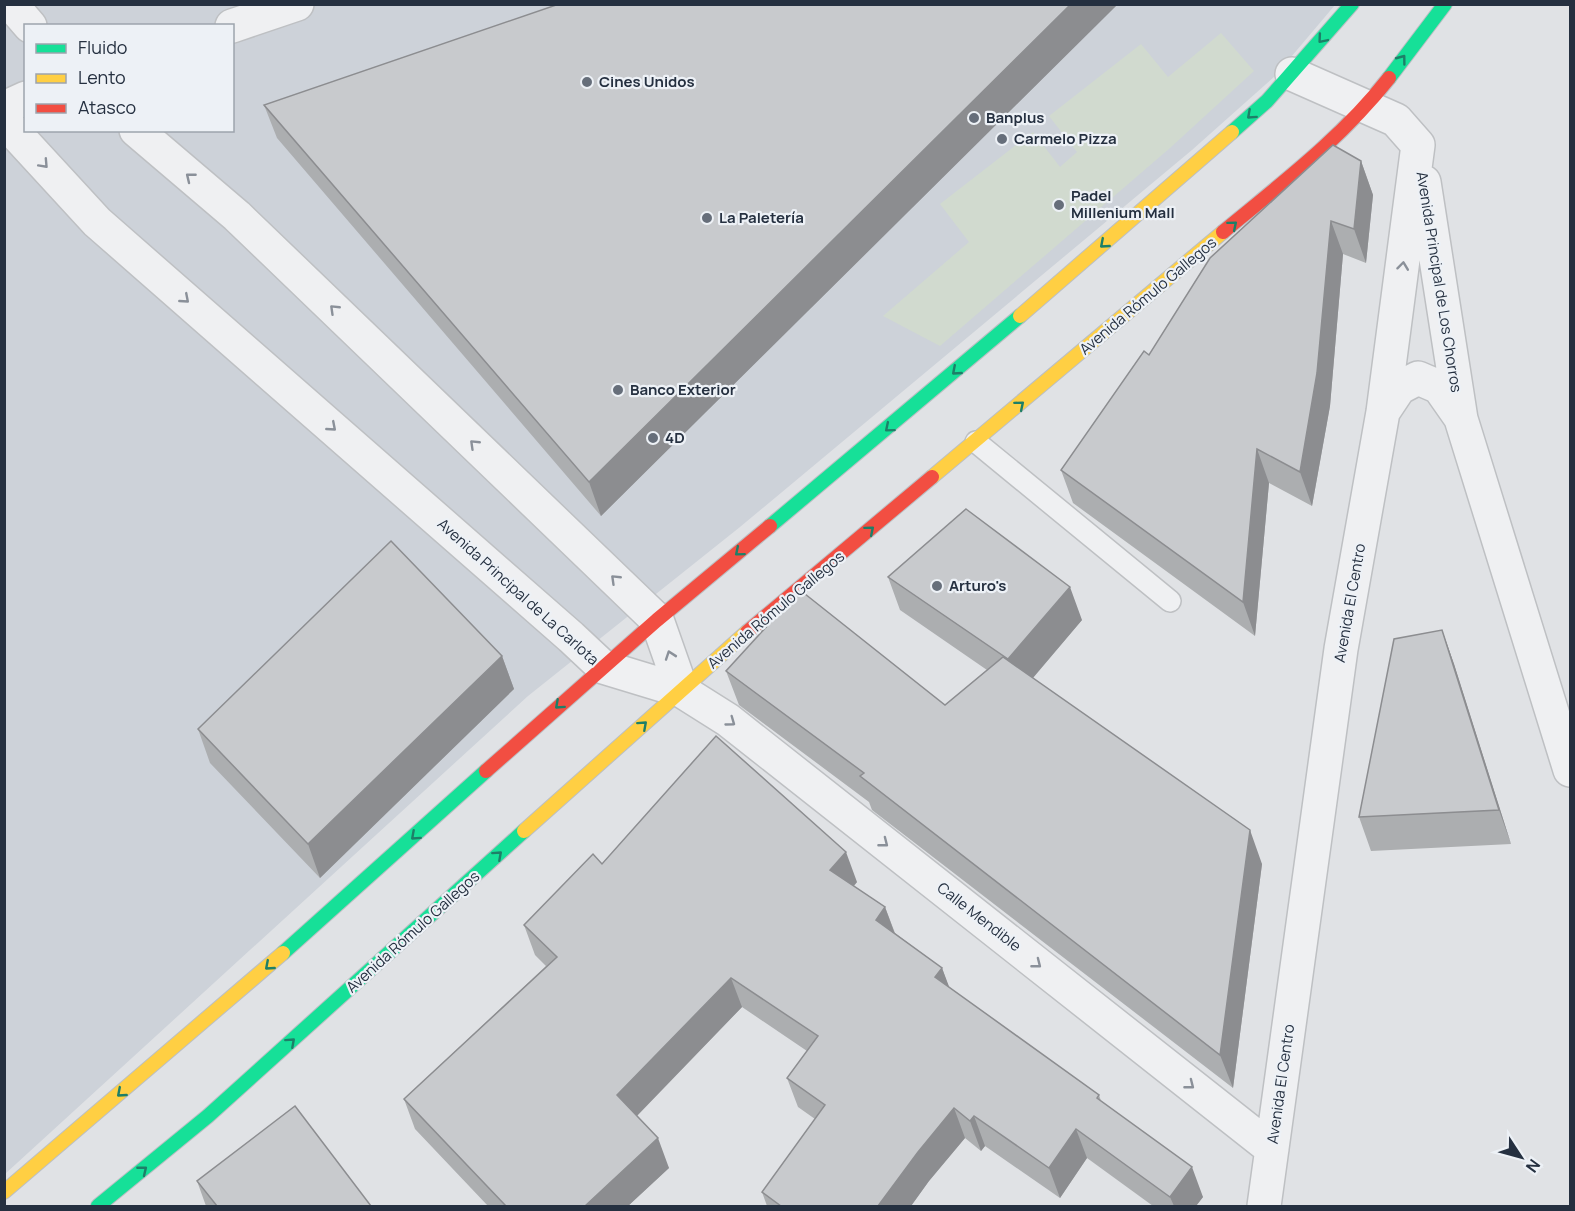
<svg xmlns="http://www.w3.org/2000/svg" width="1575" height="1211" font-family="Manrope,sans-serif">
<style>
.built{fill:#cdd2d9;fill-rule:evenodd}
.green{fill:#d1dacf}
.lines{fill:none;stroke-linecap:round;stroke-linejoin:round}
.lane-casing{stroke:#bec0c3;stroke-width:24}
.street-casing{stroke:#bec0c3;stroke-width:36}
.fast-casing{stroke:#bbbfc3;stroke-width:16}
.slow-casing{stroke:#bbbfc3;stroke-width:16}
.jam-casing{stroke:#bbbfc3;stroke-width:16}
.lane{stroke:#eff0f2;stroke-width:21}
.street{stroke:#eff0f2;stroke-width:33}
.fast{stroke:#16e098;stroke-width:14}
.slow{stroke:#ffcf43;stroke-width:14}
.jam{stroke:#f24e42;stroke-width:14}
.wall{fill:#acaeb0}
.shaded-wall{fill:#8c8d90}
.building{fill:#c8cacd;stroke:#8c8d90;stroke-width:1.5}
.oneway{stroke:#1e7f68}
.oneway2{stroke:#8a9099}
.poi-dot{fill:#666e7a;stroke:#edf1f6;stroke-width:2}
.labels{text-anchor:middle;stroke-width:4.5;stroke-linejoin:round;paint-order:stroke}
.poi-label{font-size:15px;font-weight:bold;fill:#253040;stroke:#edf1f6;text-anchor:start}
.street-label{font-size:15px;fill:#253040;stroke:#edf1f6}
</style>
<rect width="100%" height="100%" fill="#e0e2e5"/>
<path class="built" d="M5 5H1335L1275 76 1192 150 740 527 528 696 5 1174ZM26 26H232V130H26Z"/>
<path class="green" d="M1221 33 1254 71 1170 148 940 346 883 316 969 242 940 204 1033 132 1060 167 1077 152 1049 116 1141 44 1168 77Z"/>
<g class="lines">
<defs>
<path id="lane" d="M976 442 1170 601"/>
<path id="street" d="M11 4 30 26
M232 26 297 4
M4 108 26 98
M4 121 97 222 571 637 603 667 682 691 728 720 1272 1149
M136 130 237 216 657 620 682 691
M1424 182 1461 419 1570 770
M1383 412 1399 388 1418 378 1439 387 1460 417
M1264 1206 1341 649 1383 412 1418 145 1396 120 1292 74"/>
<path id="fast" d="M1389 78 1445 4
M1232 132 1267 101 1352 4
M770 526 1020 316
M283 953 486 771
M98 1206 208 1116 524 831"/>
<path id="slow" d="M1020 316 1232 132
M932 477 1223 232
M524 831 747 632
M4 1192 283 953"/>
<path id="jam" d="M1223 232C1281 184 1342 138 1389 78
M747 632 932 477
M486 771 657 620 770 526"/>
</defs>
<use href="#lane" class="lane-casing"/>
<use href="#street" class="street-casing"/>
<use href="#fast" class="fast-casing"/>
<use href="#slow" class="slow-casing"/>
<use href="#jam" class="jam-casing"/>
<use href="#lane" class="lane"/>
<use href="#street" class="street"/>
<use href="#fast" class="fast"/>
<use href="#slow" class="slow"/>
<use href="#jam" class="jam"/>
</g>
<path class="wall" d="M559 4H1118L601 516 277 138 264 105Z
M1361 161 1373 195 1366 263 1343 254 1330 406 1312 506 1269 483 1255 636 1073 503 1061 470 1149 355Z
M888 577 1082 620 1033 678 1262 864 1233 1088 872 810 869 802 739 705 726 671 945 705 987 670 900 610Z
M1442 630 1454 664 1511 844 1371 851 1359 817Z
M502 656 514 689 320 878 210 763 198 729Z
M602 864 857 882 854 886 885 907 895 933 942 968 949 988 1099 1095 1101 1101 1203 1197 1196 1206H1153L1087 1158 1060 1198 985 1146 981 1151 965 1138 929 1181 911 1206H767L762 1192 815 1119 798 1107 787 1078 807 1051 742 1007 637 1116 669 1168 628 1206H488L415 1129 404 1099 546 966 535 955 524 925Z
M197 1181 371 1206H206Z"/>
<path class="shaded-wall" d="M1071 4H1118L601 516 589 482Z
M1361 161 1373 195 1366 263 1354 229Z
M1331 221 1343 254 1330 406 1312 506 1300 472Z
M1257 449 1269 483 1255 636 1243 602Z
M1070 587 1082 620 1020 693 1008 659Z
M1442 630 1454 664 1511 844 1499 810Z
M502 656 514 689 320 878 308 844Z
M1250 830 1262 864 1233 1088 1220 1055Z
M846 852 857 882 841 900 830 870Z
M885 907 896 937 876 920Z
M942 968 953 997 935 977Z
M731 978 742 1007 628 1125 617 1095Z
M954 1108 965 1138 929 1181 911 1206H878L918 1152Z
M974 1116 985 1146 981 1151 970 1121Z
M1076 1129 1087 1158 1060 1198 1049 1168Z
M658 1138 669 1168 628 1206H585Z
M1192 1167 1203 1197 1196 1206H1174L1170 1197Z"/>
<path class="building" d="M559 4H1071L589 482 264 105Z
M1333 145 1361 161 1354 229 1331 221 1317 373 1300 472 1257 449 1243 602 1061 470 1144 351 1149 355 1210 258Z
M966 509 1070 587 1008 659 888 577Z
M391 541 502 656 308 844 198 729Z
M800 590 945 705 1003 657 1250 830 1220 1055 860 776 864 773 726 671Z
M1442 630 1499 810 1359 817 1394 639Z
M716 736 846 852 830 870 885 907 876 920 942 968 935 977 1099 1095 1097 1098 1192 1167 1170 1197 1076 1129 1049 1168 974 1116 970 1121 954 1108 918 1152 878 1206H781L762 1192 825 1105 787 1078 818 1036 731 978 617 1095 658 1138 585 1206H506L404 1099 557 957 524 925 593 854 602 864Z
M295 1106 371 1206H217L197 1181Z"/>
<defs><path id="oneway-chevron" d="M-2-3.5L2.5 0L-2 3.5" fill="none" stroke-width="1.6" stroke-linecap="round" stroke-linejoin="round" transform="scale(1.5)"/></defs>
<g class="oneway">
<use href="#oneway-chevron" transform="translate(1322 39) rotate(130)"/>
<use href="#oneway-chevron" transform="translate(1402 59) rotate(-53)"/>
<use href="#oneway-chevron" transform="translate(1251 115) rotate(138)"/>
<use href="#oneway-chevron" transform="translate(1233 225) rotate(-40)"/>
<use href="#oneway-chevron" transform="translate(1104 244) rotate(139)"/>
<use href="#oneway-chevron" transform="translate(956 371) rotate(139)"/>
<use href="#oneway-chevron" transform="translate(1020 405) rotate(-40)"/>
<use href="#oneway-chevron" transform="translate(889 428) rotate(140)"/>
<use href="#oneway-chevron" transform="translate(870 530) rotate(-40)"/>
<use href="#oneway-chevron" transform="translate(739 552) rotate(140)"/>
<use href="#oneway-chevron" transform="translate(559 705) rotate(138)"/>
<use href="#oneway-chevron" transform="translate(643 725) rotate(-42)"/>
<use href="#oneway-chevron" transform="translate(415 836) rotate(138)"/>
<use href="#oneway-chevron" transform="translate(498 855) rotate(-42)"/>
<use href="#oneway-chevron" transform="translate(269 966) rotate(139)"/>
<use href="#oneway-chevron" transform="translate(291 1042) rotate(-42)"/>
<use href="#oneway-chevron" transform="translate(121 1093) rotate(139)"/>
<use href="#oneway-chevron" transform="translate(143 1170) rotate(-39)"/>
</g>
<g class="oneway2">
<use href="#oneway-chevron" transform="translate(44 164) rotate(47)"/>
<use href="#oneway-chevron" transform="translate(190 177) rotate(-141)"/>
<use href="#oneway-chevron" transform="translate(1403 266) rotate(-83)"/>
<use href="#oneway-chevron" transform="translate(185 299) rotate(41)"/>
<use href="#oneway-chevron" transform="translate(334 309) rotate(-136)"/>
<use href="#oneway-chevron" transform="translate(332 427) rotate(41)"/>
<use href="#oneway-chevron" transform="translate(474 444) rotate(-136)"/>
<use href="#oneway-chevron" transform="translate(615 579) rotate(-136)"/>
<use href="#oneway-chevron" transform="translate(670 655) rotate(-109)"/>
<use href="#oneway-chevron" transform="translate(731 722) rotate(36)"/>
<use href="#oneway-chevron" transform="translate(884 843) rotate(38)"/>
<use href="#oneway-chevron" transform="translate(1037 964) rotate(38)"/>
<use href="#oneway-chevron" transform="translate(1190 1085) rotate(38)"/>
</g>
<g class="poi-dot">
<circle cx="587" cy="82" r="6"/>
<circle cx="974" cy="118" r="6"/>
<circle cx="1002" cy="139" r="6"/>
<circle cx="1059" cy="205" r="6"/>
<circle cx="707" cy="218" r="6"/>
<circle cx="618" cy="390" r="6"/>
<circle cx="653" cy="438" r="6"/>
<circle cx="937" cy="586" r="6"/>
</g>
<g class="labels">
<g class="poi-label">
<text x="599" y="87">Cines Unidos</text>
<text x="986" y="123">Banplus</text>
<text x="1014" y="144">Carmelo Pizza</text>
<text x="1071" y="201">Padel<tspan x="1071" dy="17">Millenium Mall</tspan></text>
<text x="719" y="223">La Paletería</text>
<text x="630" y="395">Banco Exterior</text>
<text x="665" y="443">4D</text>
<text x="949" y="591">Arturo's</text>
</g>
<g class="street-label">
<text transform="translate(1439 282) rotate(81)" y="5">Avenida Principal de Los Chorros</text>
<text transform="translate(1148 296) rotate(-40)" y="5">Avenida Rómulo Gallegos</text>
<text transform="translate(518 592) rotate(42)" y="5">Avenida Principal de La Carlota</text>
<text transform="translate(1350 603) rotate(-80)" y="5">Avenida El Centro</text>
<text transform="translate(776 610) rotate(-40)" y="5">Avenida Rómulo Gallegos</text>
<text transform="translate(979 917) rotate(38)" y="5">Calle Mendible</text>
<text transform="translate(413 932) rotate(-42)" y="5">Avenida Rómulo Gallegos</text>
<text transform="translate(1281 1084) rotate(-82)" y="5">Avenida El Centro</text>
</g>
</g>
<rect width="1575" height="1211" fill="none" stroke="#253040" stroke-width="12"/>
<rect x="24" y="24" width="210" height="108" fill="#edf1f6" stroke="#9da4ad" stroke-width="1.5"/>
<rect x="36" y="44" width="30" height="9" fill="#16e098" stroke="#9da4ad" stroke-width="1.5"/>
<text x="78" y="54" font-size="18" fill="#253040">Fluido</text>
<rect x="36" y="74" width="30" height="9" fill="#ffcf43" stroke="#9da4ad" stroke-width="1.5"/>
<text x="78" y="84" font-size="18" fill="#253040">Lento</text>
<rect x="36" y="104" width="30" height="9" fill="#f24e42" stroke="#9da4ad" stroke-width="1.5"/>
<text x="78" y="114" font-size="18" fill="#253040">Atasco</text>
<g transform="translate(1521 1157) rotate(126)" stroke="#edf1f6" stroke-width="4.5" paint-order="stroke">
<path d="M0-4.5L10 22L0 15L-10 22Z" fill="#253040"/>
<text y="-9" font-size="16" font-weight="bold" text-anchor="middle" fill="#253040">N</text>
</g>
</svg>
